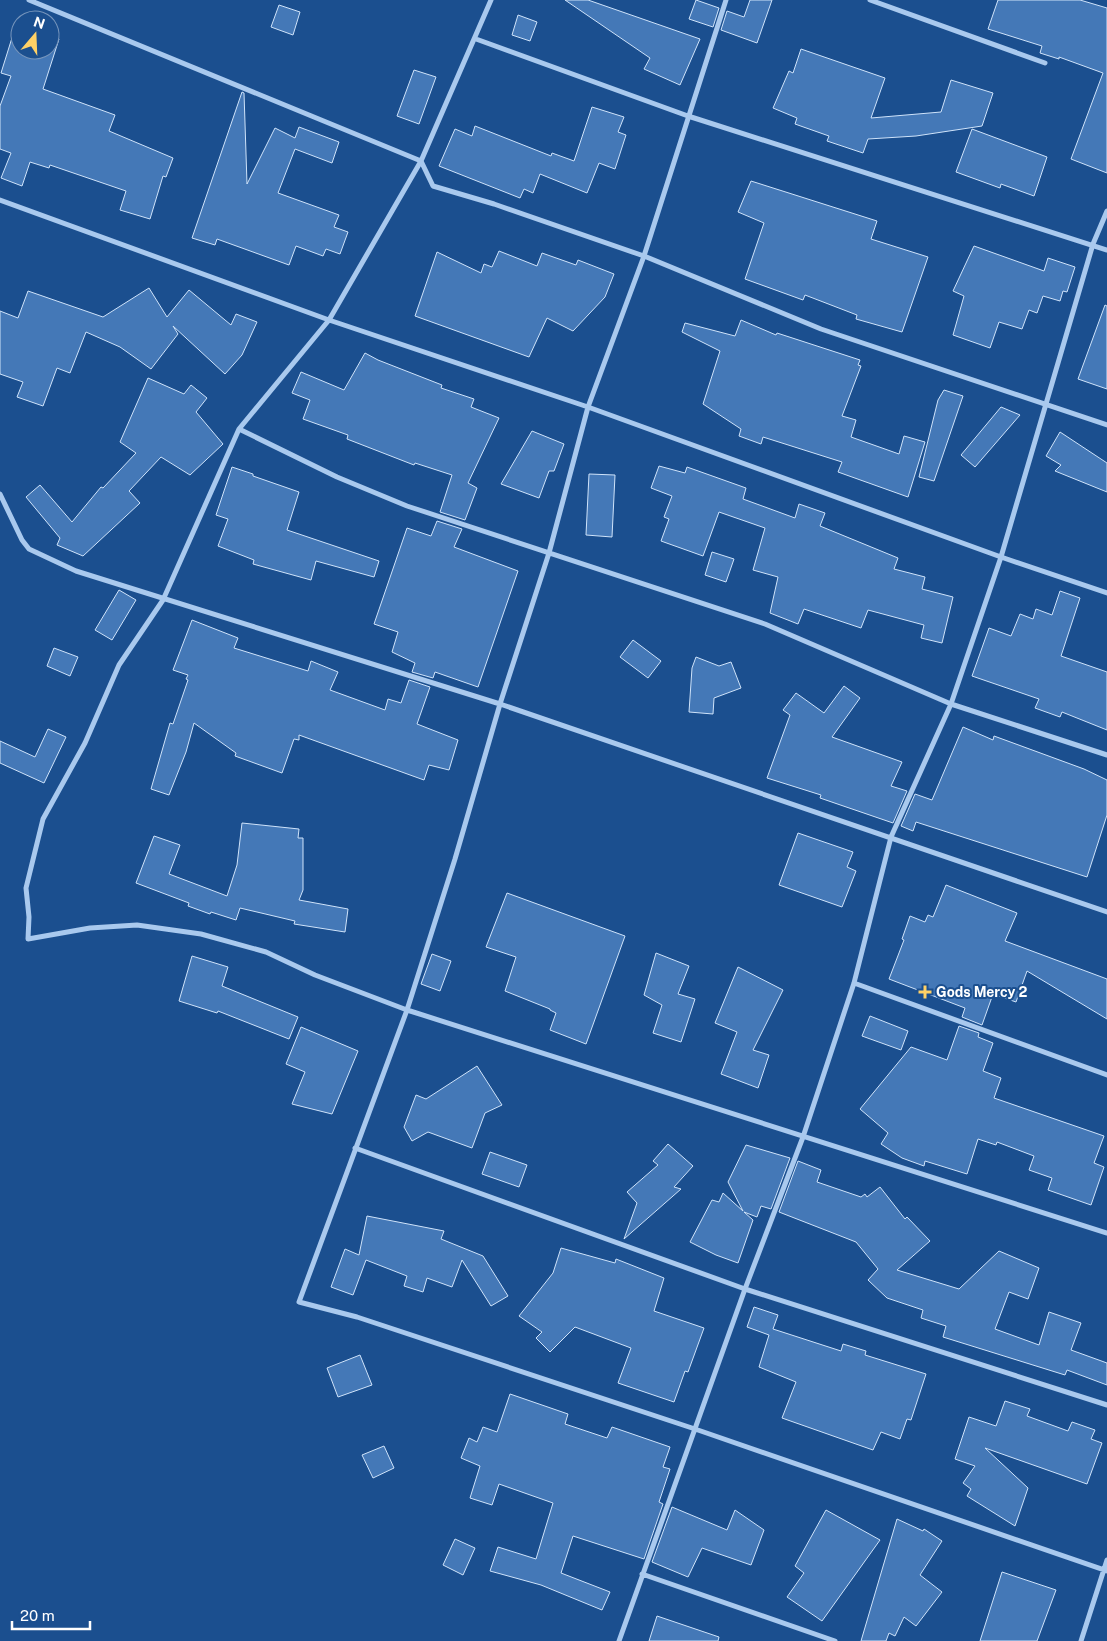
<svg xmlns="http://www.w3.org/2000/svg" width="1107" height="1641" font-family="'Public Sans',sans-serif">
<style>
.building{fill:#4478b7;stroke:#cfe3fa}
.lines{fill:none;stroke-linecap:round;stroke-linejoin:round}
.minor{stroke:#a9c9ee;stroke-width:5}
.poi-dot{fill:#ffd166;stroke:#1b4f8f;stroke-width:2}
.labels{text-anchor:middle;stroke-width:4;stroke-linejoin:round;paint-order:stroke}
.poi-label{font-size:14px;font-weight:bold;fill:#fff;stroke:#1b4f8f;text-anchor:start}
</style>
<rect width="100%" height="100%" fill="#1b4f8f"/>
<path class="building" d="M565 0H588L700 39 680 85 644 69 650 58Z
M696 0 719 8 713 27 689 19Z
M750 0H772L757 43 721 30 727 11 744 17Z
M998 0H1080L1107 8V173L1071 159 1103 73 1059 57V59L1040 53 1042 46 988 29Z
M279 5 300 12 293 35 271 27Z
M518 15 537 22 530 41 512 35Z
M16 25 20 27V50H50V36L59 39 43 89 115 115 109 131 173 158 166 177 163 176 150 219 120 210 126 191 50 165 49 168 30 162 22 186 1 178 11 153 0 149V106L11 76 1 73Z
M801 49 885 78 871 118 941 112 951 80 993 93 982 126 916 136 868 139 863 153 827 141 829 136 795 124 797 118 773 108 789 71 793 73Z
M414 70 436 77 419 124 397 116Z
M242 92 244 93 247 184 275 128 295 138 299 127 339 142 332 163 295 149 278 193 339 215 334 227 348 232 340 254 326 249 323 256 296 246 289 265 217 239 215 245 192 238Z
M592 107 624 117 618 132 626 135 615 169 599 163 587 193 540 174 533 193 524 189 520 198 439 166 455 129 472 136 475 126 551 156 552 153 574 161Z
M972 129 1047 157 1034 196 1001 184 1000 188 956 172Z
M751 181 877 221 871 239 928 257 902 332 856 319 857 315 805 295 803 300 745 279 764 223 738 212Z
M974 246 1044 271 1048 258 1075 267 1067 292 1063 291 1060 301 1043 296 1037 313 1029 310 1022 329 999 322 990 348 953 335 964 296 953 291Z
M499 251 537 266 542 253 576 265 578 260 614 274 605 297 573 331 547 318 529 357 415 316 437 252 481 273 484 264 492 267Z
M149 288 167 317 189 290 231 325 236 314 257 322 242 355 225 374 173 326 178 334 151 369 120 347 86 332 70 373 57 368 43 406 17 397 23 382 0 374V311L18 318 28 291 103 317Z
M1105 305 1107 306V389L1078 379Z
M741 320 776 335 777 333 860 360 858 365 861 366 842 416 856 420 851 437 899 454 904 436 925 442 908 497 838 472 842 462 763 437 761 444 739 436 741 429 703 404 720 351 682 332 685 323 735 336Z
M365 353 378 360 442 385 441 388 474 399 471 407 499 418 468 483 477 488 465 520 440 512 452 475 415 463 414 465 347 439 348 435 303 419 310 400 292 393 301 372 344 390Z
M148 378 184 394 191 385 207 398 196 412 223 444 190 475 161 457 129 491 140 503 83 556 57 545 60 538 26 497 40 485 72 522 101 487 103 488 136 453 120 442Z
M944 390 963 396 934 481 919 477 938 400Z
M1001 407 1020 415 975 467 961 455Z
M532 431 564 444 554 471H549L539 498 501 484Z
M1060 432 1107 463V492L1055 471 1061 465 1046 456Z
M659 466 685 473 687 467 746 488 743 499 795 518 799 504 825 513 820 526 898 558 894 569 925 577 922 589 953 597 942 643 921 638 924 625 868 610 861 628 804 609 798 624 770 613 778 577 753 570 765 528 719 512 703 556 661 541 669 519 664 517 672 496 651 488Z
M232 467 253 474V476L299 492 287 530 379 561 374 577 316 561 311 580 253 564 254 560 218 546 228 519 216 515Z
M589 474 615 475 612 537 586 535Z
M437 521 462 529 454 547 518 571 478 687 435 672 433 678 412 672 415 663 392 652 398 632 374 624 407 528 431 536Z
M712 552 734 559 726 582 705 575Z
M119 590 136 600 112 640 95 630Z
M1060 591 1080 598 1061 656 1107 672V730L1062 712 1060 717 1035 708 1039 699 972 676 989 628 1011 636 1020 614 1033 619 1036 609 1052 615Z
M192 620 238 638 234 648 308 671 311 661 338 672 330 690 385 710 388 699 401 703 409 680 430 687 417 724 458 740 449 770 429 765 424 780 299 735V740L294 739 282 773 235 756 236 753 194 723 186 752 169 795 151 789 170 723 173 724 188 680 186 679 188 675 173 670Z
M633 640 661 661 648 678 620 657Z
M54 648 78 657 70 676 47 666Z
M696 657 719 666 731 662 741 688 714 698 713 714 689 712 692 668Z
M844 686 860 698 832 737 902 762 891 786 907 791 893 823 820 798 821 795 767 778 790 715 783 710 796 693 824 713Z
M963 727 993 740 994 736 1084 769 1107 780V815L1087 877 916 822 913 831 901 826 915 794 932 800Z
M48 729 66 737 44 783 0 763V741L35 757Z
M242 823 299 829 298 838H303V890L299 900 348 909 345 932 294 924 295 921 240 908 236 920 211 912 210 914 188 906 189 903 136 883 154 836 180 845 169 874 227 896 237 865Z
M798 833 853 852 847 867 856 871 842 907 779 885Z
M946 885 1017 913 1005 941 1107 979V1019L1027 971 1016 1002 993 994 982 1025 962 1017 965 1008 889 979 904 940 902 939 910 916 925 922 928 915 933 917Z
M507 893 625 936 586 1044 550 1030 556 1013 550 1010V1009L505 991 516 957 486 947Z
M656 953 689 966 678 994 695 999 681 1042 653 1033 662 1005 644 995Z
M432 954 451 961 440 991 421 984Z
M192 956 228 967 222 986 298 1017 289 1039 218 1011 217 1013 179 1001Z
M738 967 783 990 753 1050 769 1055 758 1088 721 1074 737 1032 715 1023Z
M870 1016 908 1031 901 1050 862 1036Z
M959 1026 979 1033 978 1037 993 1043 983 1071 1001 1078 994 1098 1104 1136 1094 1163 1104 1167 1091 1205 1048 1190 1052 1178 1029 1170 1034 1156 997 1142 996 1145 978 1139 967 1174 925 1161 924 1166 902 1158 881 1144 888 1133 860 1109 911 1047 947 1060Z
M301 1027 358 1051 332 1114 292 1104 305 1072 286 1064Z
M477 1066 502 1105 485 1113 472 1148 428 1132 412 1141 404 1127 416 1095 426 1099Z
M668 1144 693 1166 674 1187 681 1189 624 1239 637 1203 627 1192 658 1165 653 1161Z
M746 1145 790 1158 771 1209 761 1206 757 1217 744 1212 753 1220 738 1263 716 1255 690 1242 712 1200 719 1202 723 1193 743 1211 728 1182Z
M490 1152 527 1165 519 1187 482 1174Z
M798 1161 821 1170 817 1182 861 1197 865 1194 867 1197 880 1187 905 1219 907 1217 930 1241 897 1270 959 1289 999 1251 1039 1268 1028 1299 1009 1292 995 1329 1039 1345 1049 1312 1081 1323 1071 1350 1107 1363V1385L1067 1370 1065 1375 943 1337 946 1326 921 1318 923 1310 887 1298 868 1280 878 1269 856 1242 779 1212Z
M367 1216 444 1231 441 1239 483 1256 508 1296 491 1306 462 1260 452 1287 427 1278 423 1292 404 1286 407 1276 366 1260 353 1295 331 1287 345 1249 359 1255Z
M561 1248 615 1263 616 1259 664 1278 654 1311 704 1328 688 1372 685 1371 674 1402 618 1383 631 1348 575 1327 550 1352 536 1338 542 1332 519 1316 553 1273Z
M754 1307 778 1315 773 1329 841 1351 843 1344 866 1351 865 1355 926 1374 911 1420 907 1419 900 1439 881 1432 873 1450 782 1418 796 1382 759 1367 769 1335 747 1327Z
M360 1355 372 1385 338 1397 327 1368Z
M510 1394 568 1414 565 1424 607 1438 612 1427 670 1447 663 1467 670 1469 659 1502 663 1504 644 1559 573 1536 561 1573 610 1592 602 1610 541 1585 490 1571 498 1547 536 1559 553 1503 499 1484 492 1505 470 1498 480 1466 461 1458 469 1438 477 1442 483 1427 497 1432Z
M1005 1401 1030 1409 1027 1416 1068 1431 1072 1422 1095 1430 1091 1439 1102 1443 1087 1484 985 1448 1028 1488 1015 1526 967 1496 971 1489 963 1483 975 1466 955 1459 969 1417 996 1426Z
M384 1446 394 1468 373 1478 362 1455Z
M672 1507 727 1530 735 1510 764 1530 751 1565 702 1548 688 1577 652 1562Z
M826 1510 880 1540 822 1621 787 1597 804 1573 795 1566Z
M897 1519 923 1531 924 1529 942 1541 920 1575 942 1592 916 1626 904 1617 895 1636 889 1633 886 1641H861Z
M455 1539 475 1548 463 1575 443 1565Z
M1002 1572 1056 1590 1037 1641H980Z
M657 1616 719 1637 718 1641H649Z"/>
<g class="lines">
<path class="minor" d="M29 0 421 161 433 186 494 204 644 256 821 329 1107 425
M491 0 421 161 329 320 239 429 163 600 119 665 85 743 43 819 26 888 29 917 28 939 90 928 137 925 201 934 266 952 315 975 407 1010 1107 1233
M726 0 644 256 588 407 549 553 500 704 455 859 407 1010 299 1302 357 1317 695 1429 1107 1571
M870 0 1045 63
M476 39 688 116 1107 250
M0 200 329 320 588 407 1001 557 1107 593
M239 429 337 477 407 506 765 624 951 704 1107 755
M0 494 22 540 29 549 76 571 500 704 1107 912
M854 983 1107 1075
M355 1148 745 1289 1107 1405
M642 1574 835 1641
M619 1641 745 1289 803 1137 854 983 891 837 951 704 1001 557 1093 244 1107 211
M1081 1641 1107 1560"/>
</g>
<path class="poi-dot" d="M922.5 984.5h5v5h5v5h-5v5h-5v-5h-5v-5h5z"/>
<g class="labels">
<g class="poi-label">
<text x="936" y="997">Gods Mercy 2</text>
</g>
</g>
<g transform="translate(35 35) rotate(19)"><circle r="24" fill="#1b4f8f" stroke="#7695bc"/>
<path d="M0-4L9 19L0 12L-9 19Z" fill="#ffd166"/>
<text y="-8" font-size="14" font-weight="bold" text-anchor="middle" fill="#ffffff">N</text>
</g>
<path d="M12 1621v8h78v-8" fill="none" stroke="#ffffff" stroke-width="2.5"/>
<text x="20" y="1621" font-size="15" fill="#ffffff" stroke="#1b4f8f" stroke-width="4" paint-order="stroke">20 m</text>
</svg>
